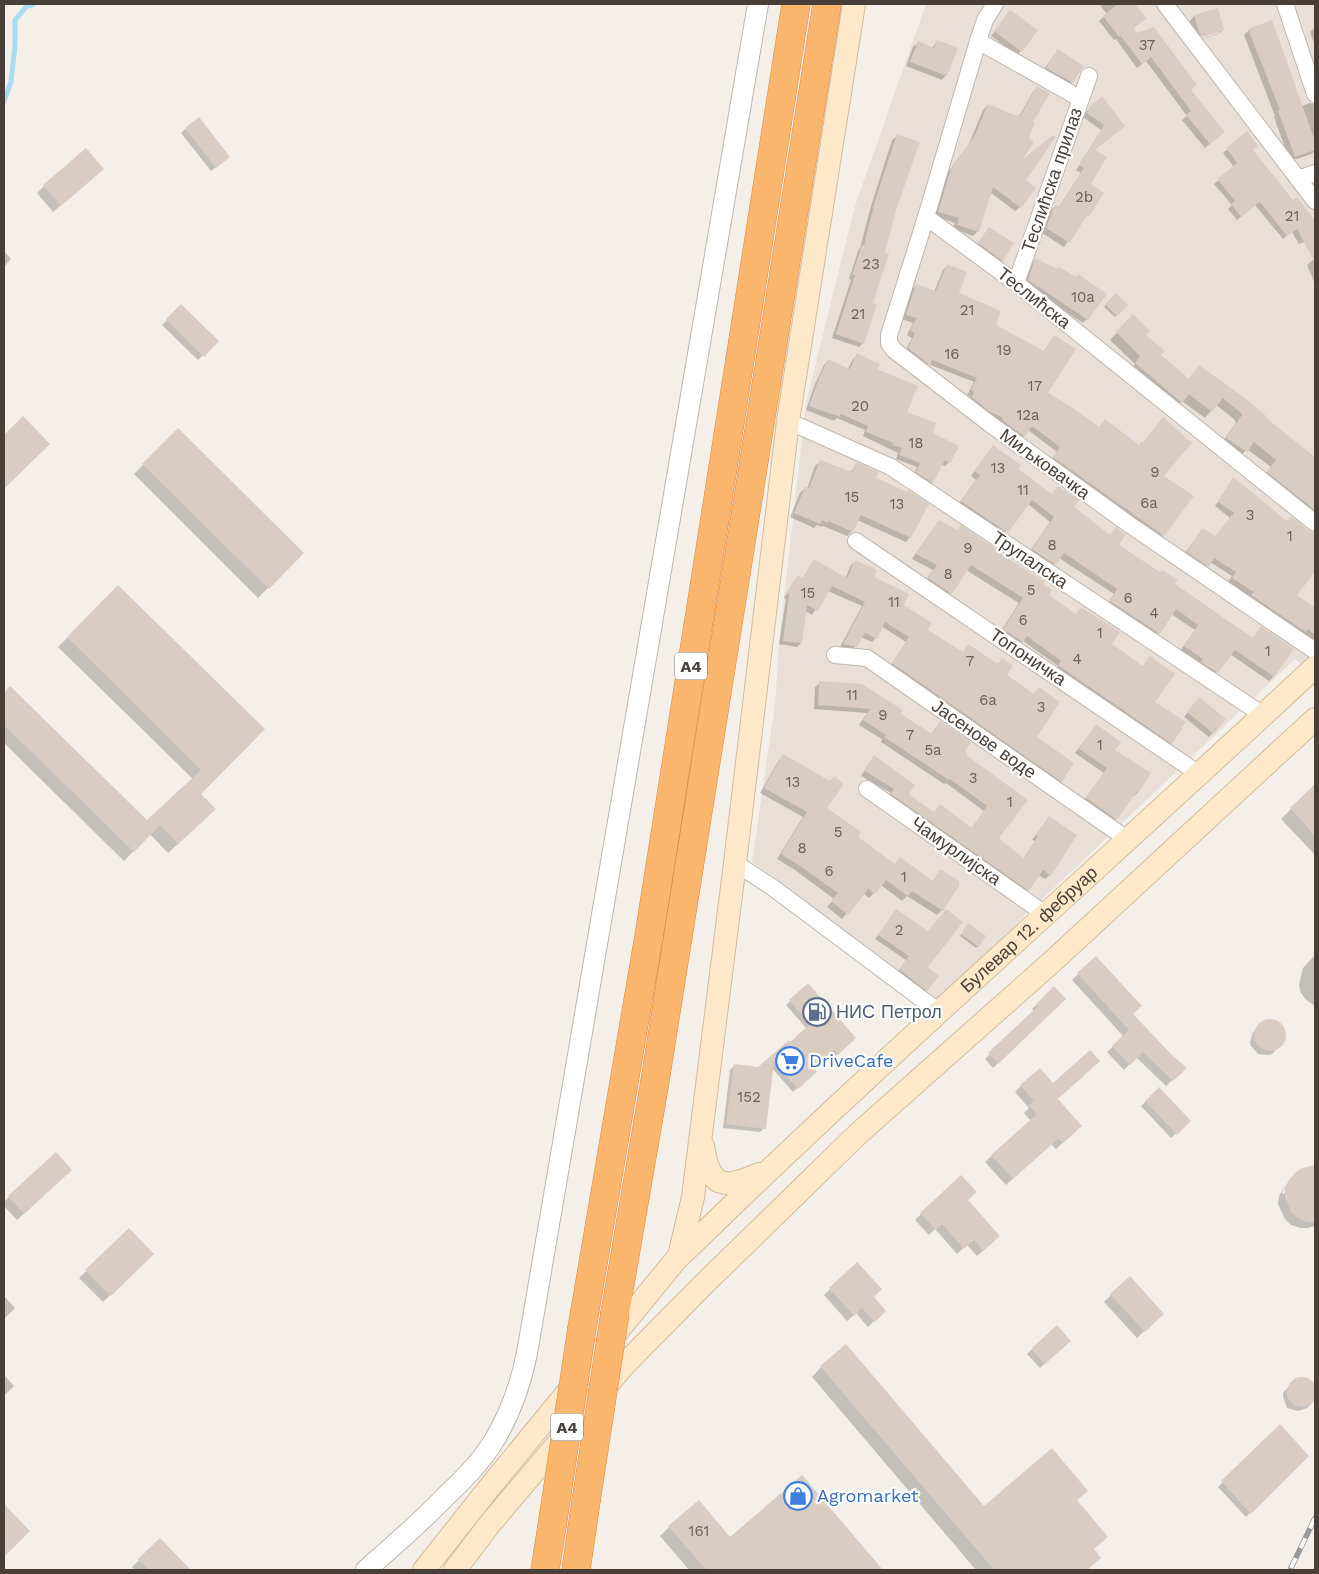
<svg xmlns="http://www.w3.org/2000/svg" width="1319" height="1574" font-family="'Work Sans',sans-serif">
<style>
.residential{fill:#e8e0d8}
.shadow{fill:#0003}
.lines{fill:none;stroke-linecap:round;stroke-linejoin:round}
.stream{stroke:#a8ddef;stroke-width:5}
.building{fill:#d9ccc2}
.minor-casing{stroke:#c0b6ac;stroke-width:18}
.tertiary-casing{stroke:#c0b6ac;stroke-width:22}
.secondary-casing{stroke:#d3bb9a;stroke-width:24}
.motorway-casing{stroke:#db883d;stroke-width:29}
.minor{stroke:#fff;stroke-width:16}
.tertiary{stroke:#fff;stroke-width:20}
.secondary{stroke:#fde9ca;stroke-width:22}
.motorway{stroke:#fbb66e;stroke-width:28}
.rail-casing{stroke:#989898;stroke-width:5.5}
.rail{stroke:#fff;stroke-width:4;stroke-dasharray:11;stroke-linecap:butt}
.motorway-bridge-casing{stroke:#db883d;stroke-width:29;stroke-linecap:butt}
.motorway-bridge{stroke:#fbb66e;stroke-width:28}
.labels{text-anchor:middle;stroke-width:4.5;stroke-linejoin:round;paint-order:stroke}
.number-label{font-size:15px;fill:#6c625a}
.shield{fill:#fff;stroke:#7f7974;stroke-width:1}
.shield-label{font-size:16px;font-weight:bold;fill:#483f38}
.street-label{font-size:18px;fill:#483f38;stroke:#fff}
.service-label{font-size:18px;fill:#4e5e75;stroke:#fff;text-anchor:start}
.shop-label{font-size:18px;fill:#366cbe;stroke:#fff;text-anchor:start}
</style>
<rect width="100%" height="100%" fill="#f4efe9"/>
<path class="residential" d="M926 4H1315V674L1295 659 934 1002 774 877 752 862 775 705 779 642 806 403 855 206Z"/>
<path class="shadow" d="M1099 4H1133L1145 19 1133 28 1136 34 1189 91 1219 136 1205 148 1182 120 1187 116 1146 61 1137 68 1116 39 1114 40 1099 21 1107 14Z
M1217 10 1223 30 1218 34 1198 41 1219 33V30L1196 37 1190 21 1194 16Z
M1006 16 1021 51 1017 55 991 36Z
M1315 27V46L1310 32Z
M1249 30 1301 106 1310 103 1315 104V138L1313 139 1315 150 1312 154 1290 161 1274 117 1275 116 1244 35Z
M937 41 946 75 942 80 906 66 913 47 918 43 932 48Z
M1058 50 1072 82 1067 86 1042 72Z
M1038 87 1019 163 1024 181 1020 207 1015 211 990 192 978 231 973 236 953 229 955 223 934 216 946 175 969 144 983 110 988 105 1016 117 1019 116 1033 92Z
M1090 108 1123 126 1093 150 1089 184 1102 193 1064 247 1042 233 1050 211 1055 206 1058 208 1081 173 1076 170 1101 130 1083 117 1085 113Z
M185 129 224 161 211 171 181 133Z
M1246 133 1252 150 1293 201 1308 213 1315 226V237L1299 244 1292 232 1283 239 1255 205 1237 220 1228 209 1232 205 1214 184 1234 167 1223 153Z
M897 136 896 207 871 303 863 343 859 347 832 338 851 280 849 279 858 251 860 248 871 206 892 140Z
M95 176 53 212 37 193 44 186Z
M989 228 1002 260 997 264 975 248Z
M4 251 11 259 4 267Z
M1315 258V284L1307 265Z
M1036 259 1087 319 1083 323 1024 284 1032 263Z
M947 266 958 294 994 326 1043 352 1054 337 1047 393 1162 476 1163 535 1159 540 1050 462 1057 452 1028 430 1020 440 968 402 971 397 967 395 974 382 928 364 924 368 904 353 912 338 907 335 913 323 902 319 911 290 916 285 934 292 943 270Z
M1116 295 1126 305 1115 317 1104 307Z
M181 306 217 341 198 360 162 325Z
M1133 316 1160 356 1188 380 1199 367 1315 458V508L1308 516 1261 479 1271 467 1247 449 1239 458 1220 445 1236 423 1234 419 1216 405 1205 418 1182 401 1174 409 1130 370 1135 364 1110 340Z
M857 355 876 369 906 413 949 462 945 466 941 464 932 483 928 487 913 476 917 467 896 459 898 453 863 436 865 430 837 418 834 421 806 410 815 384 824 365 828 361 848 369 853 359Z
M23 418 48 444 4 488V437Z
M178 430 302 553 258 598 134 474Z
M993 446 1016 469 1051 496 1072 507 1109 536 1116 529 1117 545 1252 639 1261 628 1273 677 1269 681 1230 654 1213 677 1180 651 1195 630 1171 614 1154 638 1106 606 1114 594 1059 558 1050 569 1028 554 1050 522 1028 504 1002 537 957 506 976 480 971 476Z
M820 462 850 473 856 464 874 479 910 537 906 542 857 520 852 531 847 536 823 526 822 527 817 525 814 528 790 517 800 493 805 488 807 489 815 466Z
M1233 479 1286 523 1291 518 1315 538V573L1314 572 1295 595 1315 610V642L1303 633 1300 636 1248 600 1251 597 1228 582 1232 576 1210 562 1203 570 1183 556 1202 530 1215 538 1230 518 1215 506Z
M935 526 957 531 961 527 1041 584 1047 595 1075 615 1081 609 1110 644 1142 667 1150 657 1153 702 1171 743 1167 748 1055 670 1058 666 1023 641 1018 646 999 634 1019 603 966 570 946 598 924 583 933 570 912 559Z
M814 561 845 579 851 565 856 561 926 630 961 657 968 646 997 665 1002 660 1005 675 1033 695 1039 689 1035 737 1061 781 1057 785 889 668 906 642 881 626 876 638 872 642 861 637 852 651 839 649 862 606 828 591 812 615 805 611 801 643 797 647 779 644 786 599 784 598 794 581 798 576 802 579Z
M118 586 263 729 200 794 205 819 168 853 150 834 124 861 4 743V694L10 688 147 822 193 779 58 647Z
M820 683 899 714 931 735 936 727 963 751 964 756 1026 800 997 838 1023 859 1035 841 1032 840 1049 817 1050 875 1045 879 1038 875 1024 894 887 798 891 793 861 776 874 756 907 794 934 813 971 829 984 811 946 783 944 784 881 742 882 739 859 725 867 713 814 709 815 687Z
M1195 704 1213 733 1209 737 1184 717Z
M1096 726 1114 751 1138 792 1134 796 1133 795 1112 823 1082 803 1104 773 1075 753Z
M784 756 826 808 856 837 895 865 932 882 940 871 942 910 937 915 907 896 902 901 881 885 869 898 863 893 842 919 827 907 834 899 795 870 777 859 803 817 760 793 779 760Z
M1315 786V855L1281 819Z
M896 911 926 967V990L922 994 896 974 906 960 875 939Z
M966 927 978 946 976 948 960 936Z
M1315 955V1006L1306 1000 1301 993 1299 985 1303 968Z
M1095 958 1132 1014 1171 1056 1185 1068 1166 1086 1136 1057 1124 1070 1107 1052 1124 1037 1072 980Z
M808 985 855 1038 833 1058 829 1053 812 1068 815 1072 793 1092 772 1068 764 1128 760 1132 723 1128 730 1070 734 1066 758 1069 807 1029 786 1005Z
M1054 988 1065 999 993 1068 985 1059 1034 1012 1032 1009Z
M1265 1021H1275L1279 1024 1284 1032V1041L1272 1054 1268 1055 1258 1054 1251 1046 1250 1042 1253 1032Z
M1021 1086 1057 1099 1074 1132 1056 1149 1051 1144 1006 1185 985 1162 1031 1121 1024 1113 1029 1108 1015 1092Z
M1159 1089 1189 1121 1171 1138 1141 1106Z
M1311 1168H1315V1226L1308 1228H1300L1291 1225 1285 1219 1278 1204 1279 1196 1286 1184 1282 1193 1284 1194 1290 1179Z
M63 1177 17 1220 4 1206V1202L9 1197Z
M967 1200 993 1242 977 1256 967 1245 957 1254 935 1229 929 1235 915 1220 921 1214Z
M129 1229 152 1254 103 1302 79 1278Z
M857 1264 872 1298 885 1311 868 1327 856 1313 847 1321 824 1295Z
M1111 1295 1155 1321 1137 1338 1104 1302Z
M4 1296 15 1308 4 1319Z
M1056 1327 1069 1341 1040 1368 1027 1354Z
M821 1367 984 1508 1076 1501 1093 1550 1100 1558 1087 1570H976L812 1377Z
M4 1375 14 1386 4 1396Z
M1303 1378 1312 1382 1314 1385 1315 1396 1312 1403 1307 1408 1298 1411 1287 1408 1283 1397V1393L1294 1381Z
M1280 1425 1307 1456 1246 1517 1218 1487Z
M802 1477 882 1570H689L660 1536 669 1527 730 1538Z
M160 1540 189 1570H135L132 1567Z"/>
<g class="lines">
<path class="stream" d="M4 101 11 82 15 45V20L26 7 34 4"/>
</g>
<path class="building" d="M1118 4H1135L1147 19 1134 26 1136 33 1154 27 1197 85 1191 90 1225 132 1210 144 1186 115 1191 111 1151 57 1142 64 1120 35 1119 37 1103 16Z
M1218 8 1224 30 1203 37 1199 32 1194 15Z
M1010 10 1038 30 1022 52 994 31Z
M1272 20 1315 141V150L1295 157 1278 111 1280 110 1248 29Z
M937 40 958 48 947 76 910 62 918 41 934 48Z
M1058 49 1084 66 1073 83 1046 68Z
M1037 86 1050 93 1033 122 1035 123 1029 138 1034 142 1023 159 1053 135 1056 137 1026 180 1036 188 1021 208 993 187 979 232 957 225 959 218 938 212 951 169 974 137 988 104 1017 116V114L1020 116Z
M1102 96 1125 126 1095 150 1107 157 1091 184 1104 193 1089 217 1087 215 1070 243 1046 228 1055 205 1059 207 1084 168 1079 165 1104 125 1087 113 1089 107Z
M199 117 230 157 216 168 185 128Z
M1247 131 1258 146 1253 150 1293 200 1297 197 1315 220V263L1297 229 1287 236 1260 202 1241 217 1231 204 1235 201 1217 179 1237 163 1226 148Z
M897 134 920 142 897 207 885 252 889 254 873 303 877 304 864 344 836 334 855 275H852L862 245H864L875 201Z
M86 148 104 169 61 206 43 185Z
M989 227 1014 243 1003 261 978 243Z
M1035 258 1058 269 1059 267 1076 277 1078 274 1107 294 1088 320 1028 280Z
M947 264 967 272 959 293 1001 311 996 325 1044 351 1054 335 1076 349 1048 393 1073 408 1099 427 1105 419 1139 445 1141 442 1143 443 1163 417 1192 443 1164 476 1194 496 1164 536 1053 457 1060 447 1032 426 1025 437 1002 420 1003 418 989 411 972 397 974 392 971 390 977 378 932 360 930 365 908 348 915 333 910 330 917 318 906 315 916 284 936 291Z
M1116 293 1128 305 1117 316 1105 304Z
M181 304 219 341 204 357 166 319Z
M1133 314 1150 331 1146 335 1165 351 1161 355 1189 379 1199 365 1242 396 1266 416 1265 417 1315 457V510L1267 472 1276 460 1254 442 1247 452 1226 438 1242 415 1241 413 1223 398 1212 412 1189 394 1182 403 1135 363 1140 356 1116 332Z
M857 353 880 364 877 369 918 386 907 412 936 423 933 433 959 446 950 463 945 460 933 483 916 472 920 463 899 455 902 448 892 445 893 443 866 432 868 426 841 414 840 417 809 406 819 378 828 359 850 369Z
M23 416 50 444 4 489V435Z
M178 428 304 553 269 589 142 464Z
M993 445 1021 465 1018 469 1052 494 1058 486 1079 500 1074 507 1110 535 1116 527 1126 534 1119 545 1160 572 1162 570 1178 580 1175 584 1253 638 1261 626 1294 649 1274 677 1235 650 1218 673 1201 662 1203 659 1184 646 1198 625 1176 609 1160 634 1110 601 1117 589 1064 553 1056 565 1032 549 1054 517 1032 500 1008 533 961 501 980 475 974 471Z
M820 460 852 472 856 462 878 472 876 478 907 492 908 490 929 504 911 538 861 515 853 532 828 521V523L822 520 820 524 794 513 805 487 809 488Z
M1233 477 1287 521 1291 516 1309 531 1315 533V572L1297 595 1315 608V635L1308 629 1306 632 1251 595 1254 592 1232 578 1236 572 1214 558 1209 567 1187 552 1202 528 1215 536 1234 513 1218 502Z
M939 520 958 530 961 525 996 549 995 550 1045 582 1043 584 1052 590 1049 595 1076 614 1081 607 1120 632 1112 644 1143 666 1150 656 1175 674 1155 702 1186 722 1172 744 1058 665 1061 661 1027 636 1023 642 1003 629 1023 598 971 565 952 594 928 578 937 565 916 554Z
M814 559 847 578 855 560 877 570 874 577 909 594 904 605 932 623 928 630 963 652 968 644 998 664 1002 658 1013 666 1007 675 1034 694 1039 687 1060 702 1037 737 1074 763 1062 782 892 663 909 637 885 622 877 639 865 633 857 647 843 644 865 602 832 586 818 611 807 605 802 643 783 641 789 595 787 593 798 575 803 578Z
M118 585 265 729 201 794 216 809 178 844 160 825 134 852 4 725V693L10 686 147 820 201 770 67 637Z
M819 681 862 684 903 710 901 714 932 734 940 721 971 742 965 751 968 753 966 755 1028 800 999 838 1004 843 1024 858 1038 836 1036 835 1049 816 1077 835 1051 876 1043 870 1029 891 891 794 894 789 865 771 874 755 915 785 909 794 934 812 940 804 972 828 987 806 950 779 949 780 884 737 886 735 863 720 870 709 818 705Z
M1199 697 1226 719 1214 734 1187 712Z
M1096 724 1121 742 1115 750 1151 773 1139 792 1137 791 1117 820 1086 798 1107 768 1079 749Z
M783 754 830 781 834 776 844 784 827 808 861 832 858 837 895 864 900 857 933 881 940 869 959 881V886L943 911 912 891 908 896 886 880 875 894 868 889 848 915 831 901 838 893 800 866 781 854 807 812 764 788Z
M1315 784V836L1290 808Z
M896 909 928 931 946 909 963 922 928 967 939 976 927 991 899 969 909 956 878 935Z
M968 923 986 936 979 947 961 934Z
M1096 956 1142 1006 1133 1014 1172 1055 1187 1068 1173 1081 1143 1052 1130 1065 1112 1046 1129 1030 1077 973Z
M808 983 856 1038 838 1055 834 1050 814 1068 817 1072 798 1089 774 1061 766 1129 726 1124 734 1064 758 1067 789 1040 790 1042 810 1024 789 1000Z
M1054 986 1066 999 998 1064 988 1053 1038 1006 1036 1004Z
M1254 1035a16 16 0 1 1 32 0a16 16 0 1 1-32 0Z
M1090 1050 1100 1061 1058 1099 1082 1126 1063 1143 1058 1139 1013 1179 991 1155 1037 1114 1029 1106 1034 1101 1020 1085 1040 1068 1053 1083Z
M1159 1087 1191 1121 1177 1135 1145 1101Z
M56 1152 72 1170 24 1214 8 1196Z
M1315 1165V1222H1307L1298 1218 1291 1212 1285 1196V1188L1289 1180 1295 1173 1302 1168Z
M961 1175 977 1192 968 1200 1000 1236 983 1251 974 1240 964 1249 942 1224 936 1230 920 1213Z
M129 1228 154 1254 111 1296 85 1270Z
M857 1262 882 1289 874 1297 886 1311 875 1322 862 1308 854 1316 829 1288Z
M1130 1276 1164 1314 1145 1332 1110 1294Z
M1057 1325 1071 1341 1045 1364 1031 1349Z
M846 1344 984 1506 1052 1448 1088 1491 1077 1500 1108 1537 1094 1549 1101 1558 1087 1570H994L820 1366Z
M1287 1392a15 15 0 1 1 30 0a15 15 0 1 1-30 0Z
M1280 1424 1309 1456 1251 1514 1221 1481Z
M802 1475 883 1570H706L668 1526 699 1500 730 1537Z
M4 1504 30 1531 4 1557Z
M160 1538 191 1570H149L138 1559Z"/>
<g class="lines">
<defs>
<path id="minor" d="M995 4 985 20 978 41 926 217 1016 283 1315 523
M1165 4 1315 201
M1285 4 1315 94
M978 41 1081 99
M1298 179 1315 173
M926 217 889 335V343L894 350 990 424 1130 525 1315 651
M1016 283 1089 76
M788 421 891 467 1263 715
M856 541 1199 774
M835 655 867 658 1127 839
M867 789 1045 914
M735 863 772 887 939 1012"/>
<path id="tertiary" d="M366 1570C393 1546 420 1523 445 1497 464 1479 482 1461 495 1439 511 1412 521 1383 527 1353L758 4"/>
<g id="secondary">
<path d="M703 1146C710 1188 723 1190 759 1174"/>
<path id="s1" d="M680 1256C887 1054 1104 864 1315 667"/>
<path d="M424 1570 489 1488 679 1256 693 1197 735 863 788 421 854 4"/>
<path d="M455 1570 489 1525 625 1364 705 1283 859 1133 1054 960 1315 719"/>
</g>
<path id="motorway" d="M615 1313 654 1087 827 4
M582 1328 649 936 796 4
M545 1570 552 1526
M576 1570 586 1501"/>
</defs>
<use href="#minor" class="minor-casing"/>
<use href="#tertiary" class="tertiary-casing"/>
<use href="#secondary" class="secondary-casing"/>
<use href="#motorway" class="motorway-casing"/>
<use href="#minor" class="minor"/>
<use href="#tertiary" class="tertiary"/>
<use href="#secondary" class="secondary"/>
<use href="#motorway" class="motorway"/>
<defs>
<path id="rail" d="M1291 1568 1315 1518"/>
</defs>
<use href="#rail" class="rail-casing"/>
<use href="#rail" class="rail"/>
<defs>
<path id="motorway-bridge" d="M586 1501 615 1313
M552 1526 582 1328"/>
</defs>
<use href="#motorway-bridge" class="motorway-bridge-casing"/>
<use href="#motorway-bridge" class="motorway-bridge"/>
</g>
<defs>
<symbol id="fuel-ring" viewBox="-11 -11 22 22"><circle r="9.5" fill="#fff" stroke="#5c6f8a" stroke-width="1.5"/><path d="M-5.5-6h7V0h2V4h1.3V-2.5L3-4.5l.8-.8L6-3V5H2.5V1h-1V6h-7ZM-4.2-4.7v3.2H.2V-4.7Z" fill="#5c6f8a"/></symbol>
<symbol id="supermarket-ring" viewBox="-11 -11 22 22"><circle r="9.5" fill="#fff" stroke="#3f7fe0" stroke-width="1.5"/><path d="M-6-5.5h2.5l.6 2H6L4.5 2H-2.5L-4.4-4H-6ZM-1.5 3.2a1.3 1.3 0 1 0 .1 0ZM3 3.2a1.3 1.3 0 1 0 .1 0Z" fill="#3f7fe0"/></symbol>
<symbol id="shop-ring" viewBox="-11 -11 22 22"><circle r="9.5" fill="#fff" stroke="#3f7fe0" stroke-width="1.5"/><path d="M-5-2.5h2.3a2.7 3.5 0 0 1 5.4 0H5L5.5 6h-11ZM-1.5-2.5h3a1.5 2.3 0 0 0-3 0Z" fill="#3f7fe0"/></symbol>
</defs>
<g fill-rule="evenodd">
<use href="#fuel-ring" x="801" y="996" width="32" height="32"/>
<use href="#supermarket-ring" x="774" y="1045" width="32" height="32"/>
<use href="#shop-ring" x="782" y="1480" width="32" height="32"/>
</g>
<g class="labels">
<g class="number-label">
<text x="1147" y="50">37</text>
<text x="1084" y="202">2b</text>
<text x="1292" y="221">21</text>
<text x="871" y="269">23</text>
<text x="1083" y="302">10a</text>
<text x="967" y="315">21</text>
<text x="858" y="319">21</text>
<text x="1004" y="355">19</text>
<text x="952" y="359">16</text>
<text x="1035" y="391">17</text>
<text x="860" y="411">20</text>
<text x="1028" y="420">12a</text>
<text x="916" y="448">18</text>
<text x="998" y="473">13</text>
<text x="1155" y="477">9</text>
<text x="1023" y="495">11</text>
<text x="852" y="502">15</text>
<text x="1149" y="508">6a</text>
<text x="897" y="509">13</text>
<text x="1250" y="520">3</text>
<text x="1290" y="541">1</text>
<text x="1052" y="550">8</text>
<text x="968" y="553">9</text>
<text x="948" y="579">8</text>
<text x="1031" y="595">5</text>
<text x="808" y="598">15</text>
<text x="1128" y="603">6</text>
<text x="894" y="607">11</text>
<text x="1154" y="618">4</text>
<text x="1023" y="625">6</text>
<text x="1100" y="638">1</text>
<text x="1268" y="656">1</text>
<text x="1077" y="664">4</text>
<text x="970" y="666">7</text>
<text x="852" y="700">11</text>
<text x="988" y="705">6a</text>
<text x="1041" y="712">3</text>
<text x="883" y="720">9</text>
<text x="910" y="740">7</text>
<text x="1100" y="750">1</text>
<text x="933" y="755">5a</text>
<text x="973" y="783">3</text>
<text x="793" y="787">13</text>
<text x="1010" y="807">1</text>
<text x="838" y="837">5</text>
<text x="802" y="853">8</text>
<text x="829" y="876">6</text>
<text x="904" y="882">1</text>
<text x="899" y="935">2</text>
<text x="749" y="1102">152</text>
<text x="699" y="1536">161</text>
</g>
<g class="shield">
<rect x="675" y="652.5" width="32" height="27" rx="4"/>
<rect x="551" y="1413.5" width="32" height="27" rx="4"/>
</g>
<g class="shield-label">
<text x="691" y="672">A4</text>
<text x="567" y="1433">A4</text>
</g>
<g class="street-label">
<text transform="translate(1052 180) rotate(-71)" y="6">Теслићска прилаз</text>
<text transform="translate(1034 298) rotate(38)" y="6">Теслићска</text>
<text transform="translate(1045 464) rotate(36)" y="6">Миљковачка</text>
<text transform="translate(1030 560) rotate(34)" y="6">Трупалска</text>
<text transform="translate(1028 657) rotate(34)" y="6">Топоничка</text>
<text transform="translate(984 739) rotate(35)" y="6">Јасенове воде</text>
<text transform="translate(956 851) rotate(35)" y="6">Чамурлијска</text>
<text dy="6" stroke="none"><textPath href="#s1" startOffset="478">Булевар 12. фебруар</textPath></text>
</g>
<g class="service-label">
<text x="836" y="1018">НИС Петрол</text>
</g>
<g class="shop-label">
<text x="809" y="1067">DriveCafe</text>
<text x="817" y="1502">Agromarket</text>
</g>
</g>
<rect width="1319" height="1574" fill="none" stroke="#483f38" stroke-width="10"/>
</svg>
